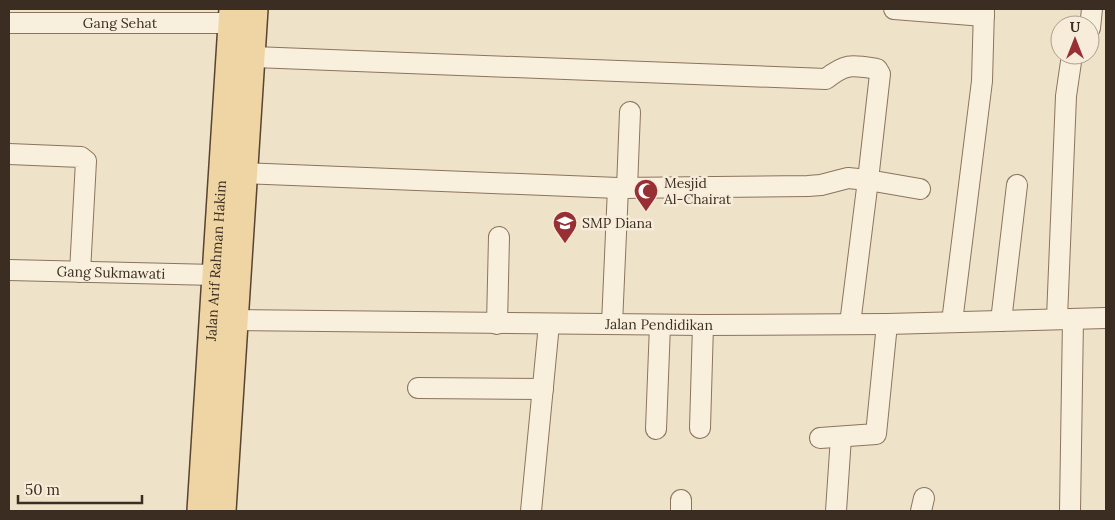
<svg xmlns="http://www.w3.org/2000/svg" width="1115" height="520" font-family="Lora,serif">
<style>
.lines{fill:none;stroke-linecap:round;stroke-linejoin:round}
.minor-casing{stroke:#8b745e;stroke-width:22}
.major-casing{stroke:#594332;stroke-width:28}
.minor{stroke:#f9efdd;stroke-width:20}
.major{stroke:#efd5a3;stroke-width:25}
.labels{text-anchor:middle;stroke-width:5;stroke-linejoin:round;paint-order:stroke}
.street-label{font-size:14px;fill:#3b2d21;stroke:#f6ecd9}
.poi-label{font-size:14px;fill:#3b2d21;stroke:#f6ecd9;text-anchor:start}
</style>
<rect width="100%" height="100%" fill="#eee2c9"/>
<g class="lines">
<defs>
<g id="minor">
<path d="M894 9 984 16"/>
<path id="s1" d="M9 23H231"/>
<path d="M1090 28 1092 9"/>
<path d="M252 57 826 79C846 63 852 65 877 69L880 74 868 180 920 189"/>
<path d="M9 154 81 157 86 161 80 272"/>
<path d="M244 173 618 188 808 186 821 185 848 178 868 180 850 324"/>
<path d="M627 188 630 112"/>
<path id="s2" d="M9 270 215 275"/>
<path d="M1057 318 1066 96 1072 55"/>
<path id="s3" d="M221 320 703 325 887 324 1106 318"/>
<path d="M1001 321 1017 185"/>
<path d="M952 322 982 81 984 9"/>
<path d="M497 324 499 237"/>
<path d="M612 324 618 188"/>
<path d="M418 388 543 389"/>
<path d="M700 428 703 325"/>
<path d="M656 429 660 325"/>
<path d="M820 438 876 434 887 324"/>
<path d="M531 511 549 324"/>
<path d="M681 511V500"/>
<path d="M836 511 841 437"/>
<path d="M921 511 924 498"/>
<path d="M1070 511 1073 319"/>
</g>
<g id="major">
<path id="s4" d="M200 511 232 9"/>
<path d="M223 511 255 9"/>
</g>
</defs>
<use href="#minor" class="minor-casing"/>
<use href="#major" class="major-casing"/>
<use href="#minor" class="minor"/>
<use href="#major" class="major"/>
</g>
<defs>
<symbol id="mosque-pin" viewBox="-11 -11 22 30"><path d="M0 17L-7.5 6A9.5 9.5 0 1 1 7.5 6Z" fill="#982f34" stroke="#f6ecd9"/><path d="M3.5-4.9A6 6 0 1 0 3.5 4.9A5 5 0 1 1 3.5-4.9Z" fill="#fff"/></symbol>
<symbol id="university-pin" viewBox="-11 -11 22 30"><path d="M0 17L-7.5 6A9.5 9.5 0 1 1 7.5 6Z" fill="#982f34" stroke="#f6ecd9"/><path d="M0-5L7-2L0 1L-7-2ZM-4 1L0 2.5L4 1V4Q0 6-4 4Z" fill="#fff"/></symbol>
</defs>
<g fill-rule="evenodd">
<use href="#mosque-pin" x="632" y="177" width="28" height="38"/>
<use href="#university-pin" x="551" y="209" width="28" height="38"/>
</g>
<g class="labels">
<g class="street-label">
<text dy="5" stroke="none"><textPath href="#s1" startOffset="111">Gang Sehat</textPath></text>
<text dy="5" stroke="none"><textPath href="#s4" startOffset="251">Jalan Arif Rahman Hakim</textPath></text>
<text dy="5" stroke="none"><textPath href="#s2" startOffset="102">Gang Sukmawati</textPath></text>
<text dy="5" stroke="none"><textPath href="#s3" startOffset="438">Jalan Pendidikan</textPath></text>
</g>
<g class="poi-label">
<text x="664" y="188">Mesjid<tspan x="664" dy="16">Al-Chairat</tspan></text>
<text x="582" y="228">SMP Diana</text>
</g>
</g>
<rect width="1115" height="520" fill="none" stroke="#3b2d21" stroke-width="20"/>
<g transform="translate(1075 40)"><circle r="24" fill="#f6ecd9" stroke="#aba08f"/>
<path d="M0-4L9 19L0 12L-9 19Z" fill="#982f34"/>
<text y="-8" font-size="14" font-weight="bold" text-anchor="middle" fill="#3b2d21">U</text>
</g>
<path d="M18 495v8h124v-8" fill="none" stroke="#3b2d21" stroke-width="2.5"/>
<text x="25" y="495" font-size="15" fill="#3b2d21" stroke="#f6ecd9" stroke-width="4" paint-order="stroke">50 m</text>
</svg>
